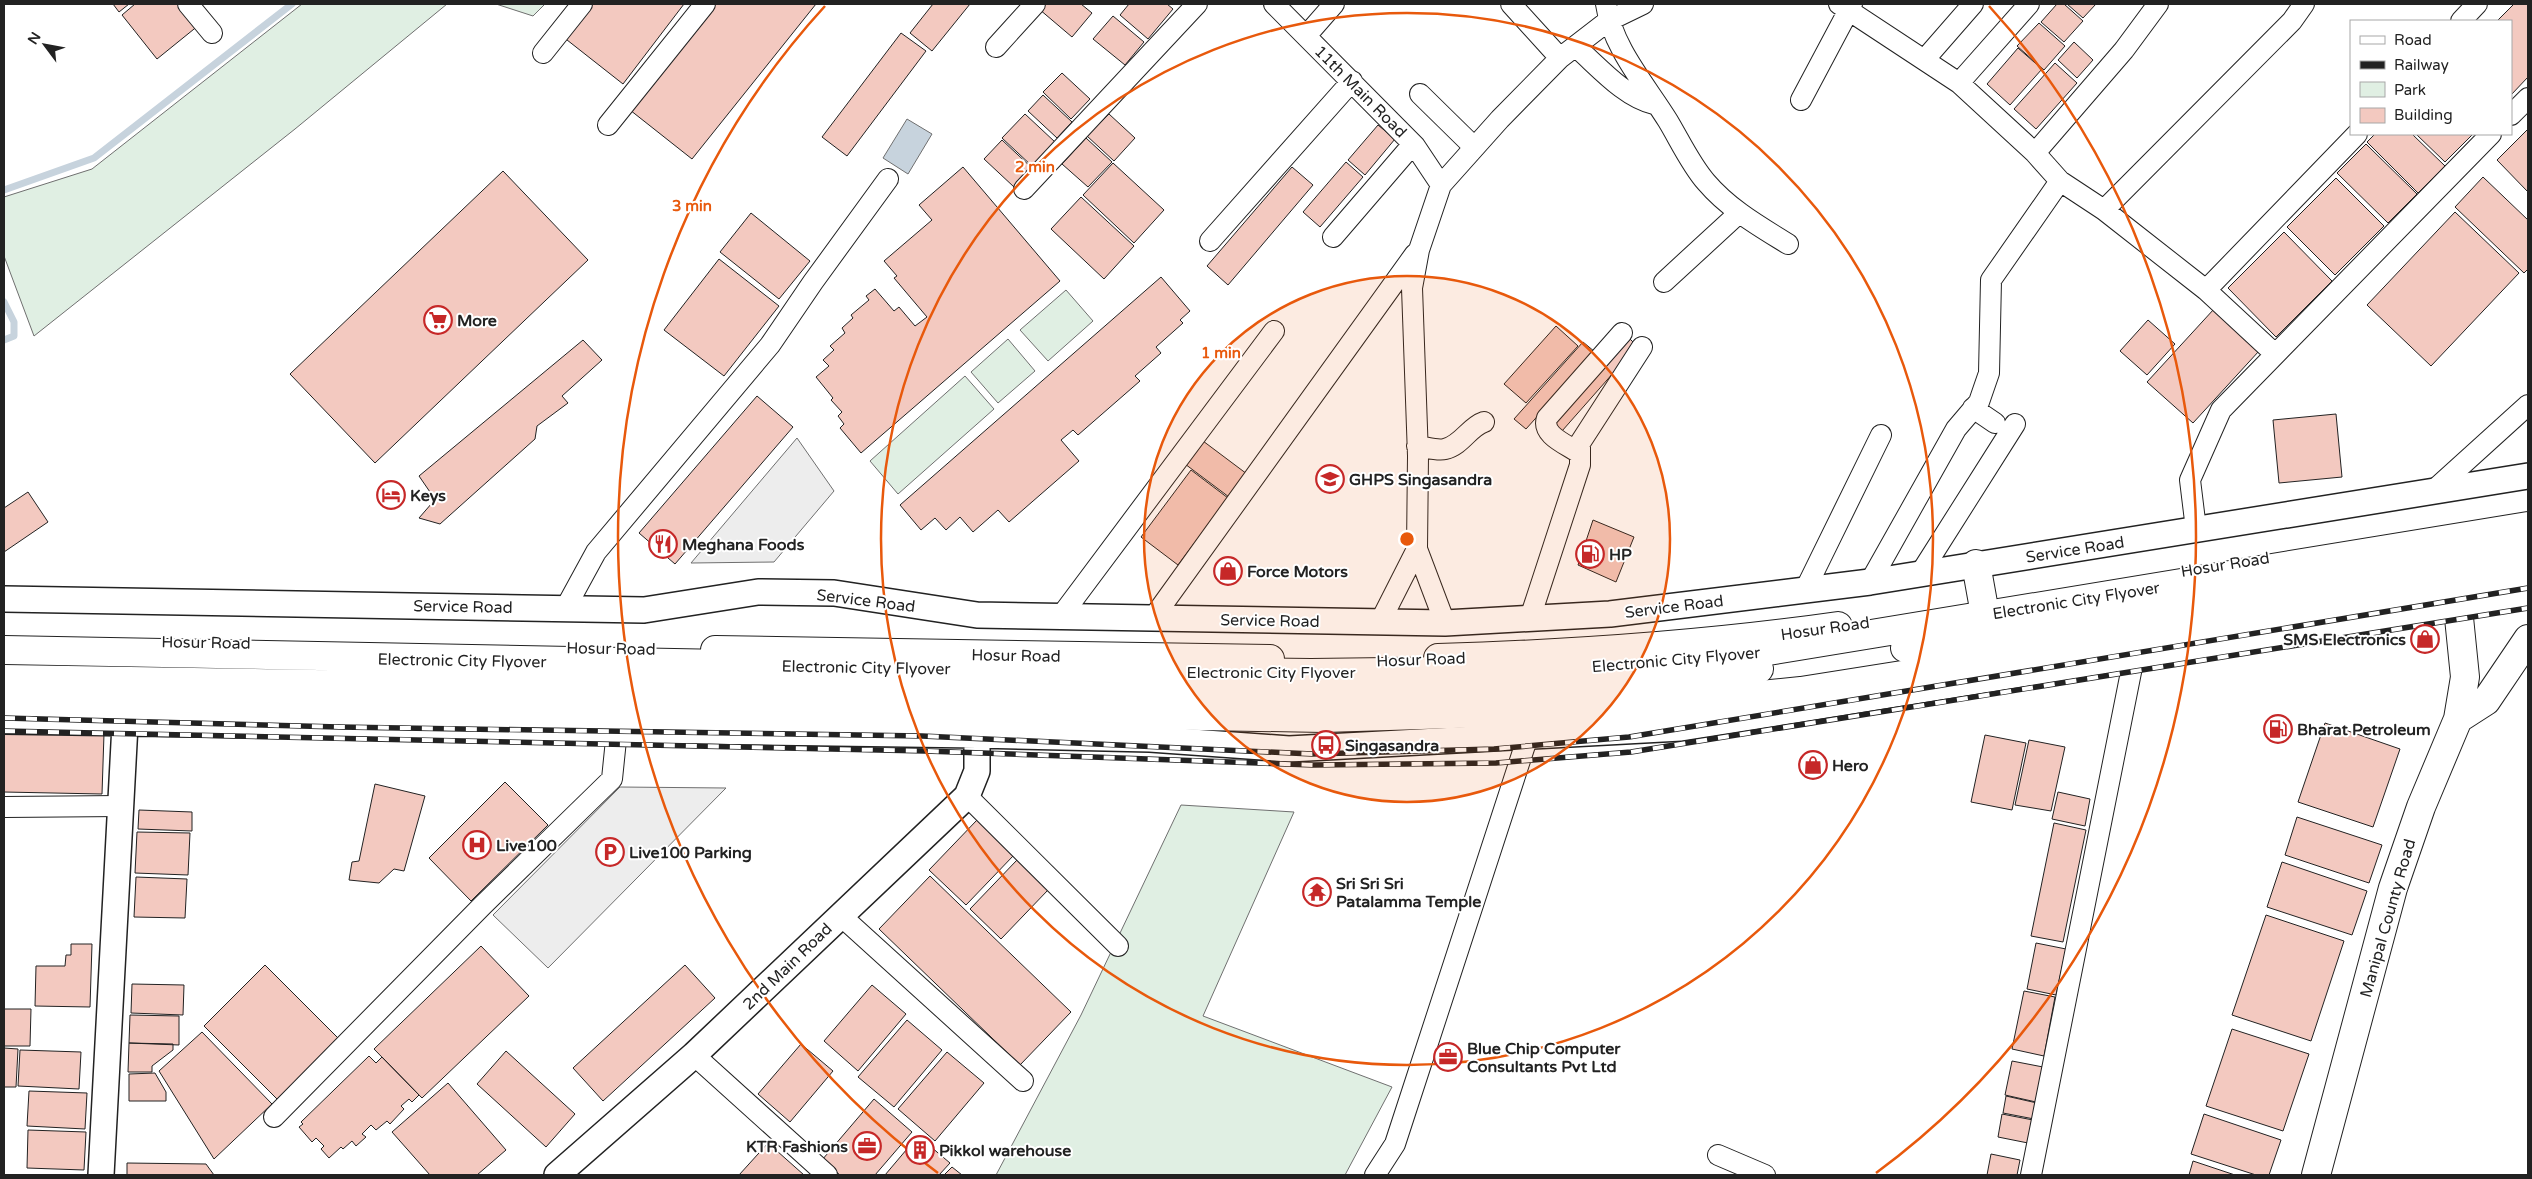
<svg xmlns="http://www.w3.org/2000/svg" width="2532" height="1179" font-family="'Varela Round',sans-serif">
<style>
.green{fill:#e0efe3;stroke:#6f6f6f}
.parking{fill:#ededed;stroke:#6f6f6f}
.water{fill:#c7d3dd;stroke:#6f6f6f}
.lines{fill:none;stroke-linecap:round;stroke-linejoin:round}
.stream{stroke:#c7d3dd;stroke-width:7}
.building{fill:#f3c9c0;stroke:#222}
.minor-casing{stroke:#222;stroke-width:22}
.tertiary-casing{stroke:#222;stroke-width:28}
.secondary-casing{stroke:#222;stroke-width:30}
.trunk-casing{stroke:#222;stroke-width:30}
.motorway-casing{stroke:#222;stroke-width:30}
.minor{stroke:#fff;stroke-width:20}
.tertiary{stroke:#fff;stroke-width:25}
.secondary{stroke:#fff;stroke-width:28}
.trunk{stroke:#fff;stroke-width:28}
.motorway{stroke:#fff;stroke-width:28}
.rail-casing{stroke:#222;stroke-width:5.5}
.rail{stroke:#fff;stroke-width:4;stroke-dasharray:11;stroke-linecap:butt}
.ring{fill:none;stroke:#e8590c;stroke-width:2.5}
.labels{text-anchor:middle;stroke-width:4;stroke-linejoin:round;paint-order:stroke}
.street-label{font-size:16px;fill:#222;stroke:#fff}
.poi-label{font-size:16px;font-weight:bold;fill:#222;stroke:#fff;text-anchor:start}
.centre{fill:#e8590c;stroke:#fff;stroke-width:2.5}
.ring-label{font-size:15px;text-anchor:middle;font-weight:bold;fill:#e8590c;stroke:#fff;stroke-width:4;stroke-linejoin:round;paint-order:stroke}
</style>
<rect width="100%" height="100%" fill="#fff"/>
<path class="green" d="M302 4H447L295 129 34 336 4 256V197L92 169Z
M496 4H545L533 16Z
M1066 290 1093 321 1048 361 1020 330Z
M1008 339 1035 371 998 403 971 372Z
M965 376 994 409 898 494 870 461Z
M1181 805 1294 812 1203 1016 1392 1087 1345 1175H996L1081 1015Z"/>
<path class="parking" d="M797 438 834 491 774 562 691 563Z
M620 787 726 788 548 968 493 915Z"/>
<path class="water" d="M907 119 932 134 908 174 883 158Z"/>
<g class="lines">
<path class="stream" d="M4 190 94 158 292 4
M4 302 14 322V336L4 340"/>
</g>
<path class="building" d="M113 4H129L119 12Z
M135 4H182L199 25 157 59 122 15Z
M591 4H684L623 84 562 36Z
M715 4H816L692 159 630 110Z
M933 4H970L932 51 910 33Z
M1043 4H1081L1092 13 1072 37 1039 9Z
M1129 4H1167L1173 9 1148 39 1120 15Z
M2057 4H2064L2083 21 2064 42 2041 22Z
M2067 4H2096L2083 18Z
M2514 4H2528V77L2511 95V21H2497Z
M1113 16 1144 42 1125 65 1093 39Z
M2039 23 2065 46 2044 70 2017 46Z
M901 33 926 51 847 156 822 137Z
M2074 42 2093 60 2077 78 2058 60Z
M2018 48 2042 69 2010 105 1987 84Z
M2055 63 2077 83 2036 129 2014 109Z
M1062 73 1090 99 1071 119 1043 92Z
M1043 95 1072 122 1057 138 1028 111Z
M1025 114 1055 142 1033 167 1002 138Z
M1109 114 1135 138 1114 161 1087 136Z
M1378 125 1395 139 1365 175 1348 160Z
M2528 129V192L2497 160Z
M2375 134H2412L2445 166 2418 193 2367 142Z
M2416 134H2473L2445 162Z
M1086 138 1112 162 1088 187 1062 164Z
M1002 140 1032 168 1014 187 984 159Z
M2366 144 2417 194 2388 223 2337 173Z
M1346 162 1363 177 1320 227 1303 212Z
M1113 163 1164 210 1134 243 1083 195Z
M963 167 1060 281 861 453 840 428 844 424 838 416 842 412 831 400 833 398 816 377 829 366 823 360 834 350 830 346 845 333 842 328 853 318 851 315 869 300 866 296 875 289 894 311 899 307 915 326 927 317 894 278 897 276 884 261 932 220 919 205Z
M1292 167 1313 185 1228 285 1207 266Z
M503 171 588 260 375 463 290 374Z
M2483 177 2528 220V269L2524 273 2455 207Z
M2336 178 2384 226 2335 275 2287 227Z
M1081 197 1134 246 1104 279 1051 229Z
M2455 212 2519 273 2431 366 2367 305Z
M751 213 810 261 779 299 720 252Z
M2284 232 2332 281 2276 337 2228 288Z
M719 259 779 306 724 376 664 330Z
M1161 277 1190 311 1180 320 1183 323 1156 347 1161 353 1135 376 1140 381 1078 435 1073 430 1061 440 1079 461 1009 522 998 510 973 532 960 517 946 530 935 518 921 530 900 505Z
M2214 309 2259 351 2193 423 2147 382Z
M2148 320 2175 344 2147 375 2120 351Z
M1556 326 1578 346 1526 403 1504 384Z
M1627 336 1637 346 1562 431 1551 422Z
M583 340 602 360 562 396 568 403 537 426 535 439 440 524 419 518 432 503 430 492 419 476Z
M1583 342 1595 352 1526 429 1514 419Z
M757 396 793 427 675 564 639 533Z
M2336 414 2342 477 2279 483 2273 420Z
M1203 441 1247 474 1229 497 1185 464Z
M1191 470 1228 498 1178 565 1141 537Z
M28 492 48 522 4 552V508Z
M1593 520 1634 537 1616 582 1578 565Z
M4 701 105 704 102 794 4 792Z
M2325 723 2400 749 2373 827 2298 802Z
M1985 735 2026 743 2012 810 1971 802Z
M2029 740 2065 747 2051 811 2015 805Z
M505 782 548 825 471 901 429 858Z
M375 784 425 796 404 871 394 869 379 883 349 880 352 862 359 861Z
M2058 792 2090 799 2085 826 2052 819Z
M139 810 192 812V831L138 829Z
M2297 817 2382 845 2369 883 2285 855Z
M977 820 1014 855 966 905 929 870Z
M2054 823 2086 830 2063 942 2031 936Z
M137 832 190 833 188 875 135 873Z
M1017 860 1048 890 1001 939 970 909Z
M2282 862 2367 891 2352 935 2267 907Z
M930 876 1071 1012 1020 1065 879 929Z
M136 877 187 879 185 918 134 917Z
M2266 915 2344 941 2311 1041 2232 1015Z
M2036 943 2066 949 2056 995 2027 989Z
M71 944H92L90 1007 35 1006 36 966H65L66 955H71Z
M481 946 529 996 422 1098 374 1049Z
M265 965 338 1038 277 1099 204 1026Z
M685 965 715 998 603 1101 573 1068Z
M132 984 184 985 183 1015 131 1013Z
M872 985 906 1014 858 1071 824 1041Z
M2024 991 2055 997 2044 1056 2012 1049Z
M4 1009H31L30 1046H4Z
M130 1015 179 1016V1045L129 1043Z
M907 1020 942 1050 894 1107 858 1077Z
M2232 1029 2309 1054 2283 1131 2206 1106Z
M202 1032 272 1104 214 1159 159 1071Z
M129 1043 173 1044V1050L152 1066V1072H128Z
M801 1044 833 1071 790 1122 758 1094Z
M4 1048 18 1049 16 1087H4Z
M20 1050 81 1052 79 1089 18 1086Z
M506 1051 575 1114 546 1147 477 1084Z
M947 1052 984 1083 935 1141 898 1109Z
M369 1056 376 1063 382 1057 419 1095 412 1102 409 1099 401 1106 404 1109 390 1124 387 1121 376 1130 371 1125 362 1134 366 1137 356 1146 352 1141 343 1149 341 1147 329 1158 321 1149 324 1146 316 1138 312 1142 299 1127 303 1124 301 1122Z
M2012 1061 2043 1067 2036 1102 2005 1095Z
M155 1073 166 1092V1101H129V1074Z
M448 1083 506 1150 477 1175H430L392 1132Z
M29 1091 87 1093 85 1129 27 1126Z
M2006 1096 2037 1103 2034 1119 2003 1113Z
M874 1099 912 1132 875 1175H840L822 1160Z
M2002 1114 2033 1120 2028 1143 1998 1137Z
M2204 1114 2281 1140 2269 1175H2256L2191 1154Z
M28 1130 86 1132 84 1170 27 1168Z
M918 1136 950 1163 939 1175H885Z
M768 1143 804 1175H739Z
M1991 1154 2020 1160 2017 1175H1987Z
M2193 1161 2235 1175H2189Z
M127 1163 206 1164 214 1175H127Z
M952 1167 962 1175H944Z"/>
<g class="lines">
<defs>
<path id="minor" d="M188 4 212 33
M1274 4 1415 146 1441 185
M1511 4 1560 58
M1606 4C1612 47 1645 84 1668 121 1680 141 1691 165 1706 182 1729 209 1759 226 1788 244
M1839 4 1959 83 2035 153 2060 181 2104 210 2206 290 2275 354
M2461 21 2477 4
M1306 36 1334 4
M996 47 1035 4
M1576 47C1598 66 1624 97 1654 104
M543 53 582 4
M1925 59 1973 4
M1959 83 2029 4
M1420 94 1474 147
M1801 100 1852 4
M2511 115 2528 98
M608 125 705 4
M2035 153 2124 50 2158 4
M1024 189 1197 4
M2104 210 2292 21 2304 4
M1333 237 1413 144
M1210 241 1352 81
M1664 282 1739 213
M2206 290 2357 134
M1973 408 1995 423
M1417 446C1426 447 1437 451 1445 449 1462 445 1469 427 1484 422
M1579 453C1566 444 1541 435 1547 418L1622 333
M2433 491 2528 405
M2196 529 2190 480 2221 410 2491 134
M1920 574 2015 424
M1870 582 1956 429 1979 402 1989 373 1991 280 2060 181
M1805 590 1881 435
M566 607 596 552 770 345 813 282 888 179
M1061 616 1274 331
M1153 618 1415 254
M1530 618 1580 465V443L1642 347
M1380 622 1417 549
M1445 623 1417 549 1418 456 1412 288 1419 250 1441 185 1500 119 1560 58 1608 21 1643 4
M967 796 1118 946
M4 807 121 806
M840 915 1023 1081
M694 1055 827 1175
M274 1117 482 906 612 779 617 730
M1718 1155 1765 1175
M1375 1175 1395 1144 1528 736
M2031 1175 2134 657"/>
<path id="tertiary" d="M4 599 644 610 758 592 834 593 977 615 1445 623 1610 614 1870 582 2528 476
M4 721 977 735 1150 739 1289 749 1681 728 2528 594
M101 1175 126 706
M557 1175 694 1055 967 796 977 771V735"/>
<path id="secondary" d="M2458 719 2486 701 2528 639
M2316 1175 2393 888 2421 807 2458 719 2465 677 2456 588"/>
<path id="trunk" d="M1976 564 1983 603
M715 650 1270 659
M1438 658C1572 654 1705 645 1838 626
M4 696 1324 718 1617 709 1801 691 2528 576"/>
<path id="motorway" d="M1905 648 2289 590 2528 550
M4 650 1039 670 1311 673 1542 670 1762 652 2528 526
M4 679 1116 697 1462 695 1707 677 1759 669"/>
</defs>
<use href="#minor" class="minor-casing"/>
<use href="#tertiary" class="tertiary-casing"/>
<use href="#secondary" class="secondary-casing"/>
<use href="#trunk" class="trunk-casing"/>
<use href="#motorway" class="motorway-casing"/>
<use href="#minor" class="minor"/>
<use href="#tertiary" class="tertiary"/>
<use href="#secondary" class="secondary"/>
<use href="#trunk" class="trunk"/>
<use href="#motorway" class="motorway"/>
<defs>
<path id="rail" d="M4 718 339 727 922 736 1312 754 1494 749 1629 737 2528 588
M4 731 925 751 1313 765 1496 763 1631 752 2528 608"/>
</defs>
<use href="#rail" class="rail-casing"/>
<use href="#rail" class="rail"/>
</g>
<circle cx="1407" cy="539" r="263" fill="#e8590c" fill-opacity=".12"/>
<g class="ring">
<circle cx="1407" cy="539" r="263"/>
<circle cx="1407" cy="539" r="526"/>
<path d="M938 1173A789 789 0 0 1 825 6M1989 6A789 789 0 0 1 1876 1173"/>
</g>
<defs>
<symbol id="supermarket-ring" viewBox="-11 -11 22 22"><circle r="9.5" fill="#fff" stroke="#c62828" stroke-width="1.5"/><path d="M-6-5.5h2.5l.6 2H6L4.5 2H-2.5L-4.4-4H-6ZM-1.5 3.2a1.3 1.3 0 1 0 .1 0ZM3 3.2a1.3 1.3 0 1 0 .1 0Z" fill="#c62828"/></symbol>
<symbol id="school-ring" viewBox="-11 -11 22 22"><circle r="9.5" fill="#fff" stroke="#c62828" stroke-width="1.5"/><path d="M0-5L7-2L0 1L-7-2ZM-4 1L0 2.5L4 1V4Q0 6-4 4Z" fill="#c62828"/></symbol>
<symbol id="hotel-ring" viewBox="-11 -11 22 22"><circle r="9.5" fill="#fff" stroke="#c62828" stroke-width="1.5"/><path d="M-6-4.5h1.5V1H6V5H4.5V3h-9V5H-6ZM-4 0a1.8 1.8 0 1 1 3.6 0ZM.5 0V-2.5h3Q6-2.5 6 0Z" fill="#c62828"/></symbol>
<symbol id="restaurant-ring" viewBox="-11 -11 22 22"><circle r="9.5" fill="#fff" stroke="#c62828" stroke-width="1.5"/><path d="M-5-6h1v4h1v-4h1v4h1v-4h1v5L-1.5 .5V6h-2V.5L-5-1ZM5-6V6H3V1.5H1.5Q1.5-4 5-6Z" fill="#c62828"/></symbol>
<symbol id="fuel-ring" viewBox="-11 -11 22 22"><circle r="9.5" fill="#fff" stroke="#c62828" stroke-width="1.5"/><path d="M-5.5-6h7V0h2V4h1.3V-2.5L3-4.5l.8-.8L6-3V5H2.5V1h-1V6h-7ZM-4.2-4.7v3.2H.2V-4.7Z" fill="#c62828"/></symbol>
<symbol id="shop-ring" viewBox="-11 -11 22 22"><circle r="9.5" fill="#fff" stroke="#c62828" stroke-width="1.5"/><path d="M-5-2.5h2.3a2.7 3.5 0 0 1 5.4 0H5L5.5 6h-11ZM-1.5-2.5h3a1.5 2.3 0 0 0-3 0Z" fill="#c62828"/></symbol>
<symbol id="bus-ring" viewBox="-11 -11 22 22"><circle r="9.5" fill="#fff" stroke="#c62828" stroke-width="1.5"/><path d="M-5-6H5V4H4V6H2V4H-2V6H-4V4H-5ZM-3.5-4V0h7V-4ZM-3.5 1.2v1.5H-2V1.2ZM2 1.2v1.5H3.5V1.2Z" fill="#c62828"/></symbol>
<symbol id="hospital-ring" viewBox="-11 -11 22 22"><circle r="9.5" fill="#fff" stroke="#c62828" stroke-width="1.5"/><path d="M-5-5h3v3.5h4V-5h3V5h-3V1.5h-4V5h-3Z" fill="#c62828"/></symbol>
<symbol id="parking-ring" viewBox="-11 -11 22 22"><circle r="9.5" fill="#fff" stroke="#c62828" stroke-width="1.5"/><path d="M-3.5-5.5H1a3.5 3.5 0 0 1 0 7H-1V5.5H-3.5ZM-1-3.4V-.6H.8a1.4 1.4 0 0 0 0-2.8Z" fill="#c62828"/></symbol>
<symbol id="temple-ring" viewBox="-11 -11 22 22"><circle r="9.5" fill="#fff" stroke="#c62828" stroke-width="1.5"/><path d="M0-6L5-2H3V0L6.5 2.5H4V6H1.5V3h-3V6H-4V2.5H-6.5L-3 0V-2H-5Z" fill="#c62828"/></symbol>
<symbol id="office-ring" viewBox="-11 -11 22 22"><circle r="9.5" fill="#fff" stroke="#c62828" stroke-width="1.5"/><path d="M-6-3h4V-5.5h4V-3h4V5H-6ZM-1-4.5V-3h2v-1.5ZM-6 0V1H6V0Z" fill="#c62828"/></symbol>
<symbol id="building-ring" viewBox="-11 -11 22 22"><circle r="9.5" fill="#fff" stroke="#c62828" stroke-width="1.5"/><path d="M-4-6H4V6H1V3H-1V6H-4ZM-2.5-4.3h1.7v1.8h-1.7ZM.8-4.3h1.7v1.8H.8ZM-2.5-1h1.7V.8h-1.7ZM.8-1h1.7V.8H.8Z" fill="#c62828"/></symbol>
</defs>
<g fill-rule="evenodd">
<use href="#supermarket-ring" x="422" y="304" width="32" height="32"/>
<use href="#school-ring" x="1314" y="463" width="32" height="32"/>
<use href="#hotel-ring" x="375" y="479" width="32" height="32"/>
<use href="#restaurant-ring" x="647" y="528" width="32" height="32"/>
<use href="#fuel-ring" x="1574" y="538" width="32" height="32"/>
<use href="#shop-ring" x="1212" y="555" width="32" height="32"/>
<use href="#shop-ring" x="2409" y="623" width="32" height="32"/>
<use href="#fuel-ring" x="2262" y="713" width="32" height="32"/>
<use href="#bus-ring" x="1310" y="729" width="32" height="32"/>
<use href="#shop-ring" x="1797" y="749" width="32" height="32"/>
<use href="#hospital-ring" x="461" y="829" width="32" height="32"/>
<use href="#parking-ring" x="594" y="836" width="32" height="32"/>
<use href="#temple-ring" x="1301" y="876" width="32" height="32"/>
<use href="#office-ring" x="1432" y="1041" width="32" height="32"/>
<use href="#office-ring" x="851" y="1130" width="32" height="32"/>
<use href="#building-ring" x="904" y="1134" width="32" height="32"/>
</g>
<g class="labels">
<g class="street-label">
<text transform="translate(1361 91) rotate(45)" y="6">11th Main Road</text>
<text transform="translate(2075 549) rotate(-9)" y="6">Service Road</text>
<text transform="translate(2225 564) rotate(-9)" y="6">Hosur Road</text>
<text transform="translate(866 600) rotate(7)" y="6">Service Road</text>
<text transform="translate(2076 600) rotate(-9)" y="6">Electronic City Flyover</text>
<text transform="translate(463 606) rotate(1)" y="6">Service Road</text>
<text transform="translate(1674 606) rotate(-7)" y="6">Service Road</text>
<text transform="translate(1270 620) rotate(1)" y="6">Service Road</text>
<text transform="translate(1825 628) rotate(-8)" y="6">Hosur Road</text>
<text transform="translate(206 642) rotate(1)" y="6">Hosur Road</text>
<text transform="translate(611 648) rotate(1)" y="6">Hosur Road</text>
<text transform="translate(1016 655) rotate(1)" y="6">Hosur Road</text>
<text transform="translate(1421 659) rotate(-2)" y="6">Hosur Road</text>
<text transform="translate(1676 659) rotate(-5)" y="6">Electronic City Flyover</text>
<text transform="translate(462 660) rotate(1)" y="6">Electronic City Flyover</text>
<text transform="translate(866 667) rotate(1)" y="6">Electronic City Flyover</text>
<text x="1271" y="678">Electronic City Flyover</text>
<text transform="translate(2387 918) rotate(-74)" y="6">Manipal County Road</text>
<text transform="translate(787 966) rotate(-44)" y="6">2nd Main Road</text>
</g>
<g class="poi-label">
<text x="457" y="326">More</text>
<text x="1349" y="485">GHPS Singasandra</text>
<text x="410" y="501">Keys</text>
<text x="682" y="550">Meghana Foods</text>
<text x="1609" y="560">HP</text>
<text x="1247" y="577">Force Motors</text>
<text x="2406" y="645" text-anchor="end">SMS Electronics</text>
<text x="2297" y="735">Bharat Petroleum</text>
<text x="1345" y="751">Singasandra</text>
<text x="1832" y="771">Hero</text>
<text x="496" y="851">Live100</text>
<text x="629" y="858">Live100 Parking</text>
<text x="1336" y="889">Sri Sri Sri<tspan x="1336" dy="18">Patalamma Temple</tspan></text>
<text x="1467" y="1054">Blue Chip Computer<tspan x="1467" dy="18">Consultants Pvt Ltd</tspan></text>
<text x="848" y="1152" text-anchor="end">KTR Fashions</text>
<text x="939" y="1156">Pikkol warehouse</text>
</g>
</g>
<circle cx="1407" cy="539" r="8" class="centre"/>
<g class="ring-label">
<text x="1035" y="172">2 min</text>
<text x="692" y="211">3 min</text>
<text x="1221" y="358">1 min</text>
</g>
<rect width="2532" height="1179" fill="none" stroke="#222222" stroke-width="10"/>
<rect x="2350" y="20" width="162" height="115" fill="#ffffff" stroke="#a7a7a7"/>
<rect x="2360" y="36" width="25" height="8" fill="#ffffff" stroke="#a7a7a7"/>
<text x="2394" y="45" font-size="15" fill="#222222">Road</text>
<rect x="2360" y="61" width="25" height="8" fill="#222222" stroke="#a7a7a7"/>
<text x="2394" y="70" font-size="15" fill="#222222">Railway</text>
<rect x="2360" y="82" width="25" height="15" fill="#e0efe3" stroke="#a7a7a7"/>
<text x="2394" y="95" font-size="15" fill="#222222">Park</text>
<rect x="2360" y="108" width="25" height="15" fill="#f3c9c0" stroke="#a7a7a7"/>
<text x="2394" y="120" font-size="15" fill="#222222">Building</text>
<g transform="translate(45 45) rotate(302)" stroke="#ffffff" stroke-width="4" paint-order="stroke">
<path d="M0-4L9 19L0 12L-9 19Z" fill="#222222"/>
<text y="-8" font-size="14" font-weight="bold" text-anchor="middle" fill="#222222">N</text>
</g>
</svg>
